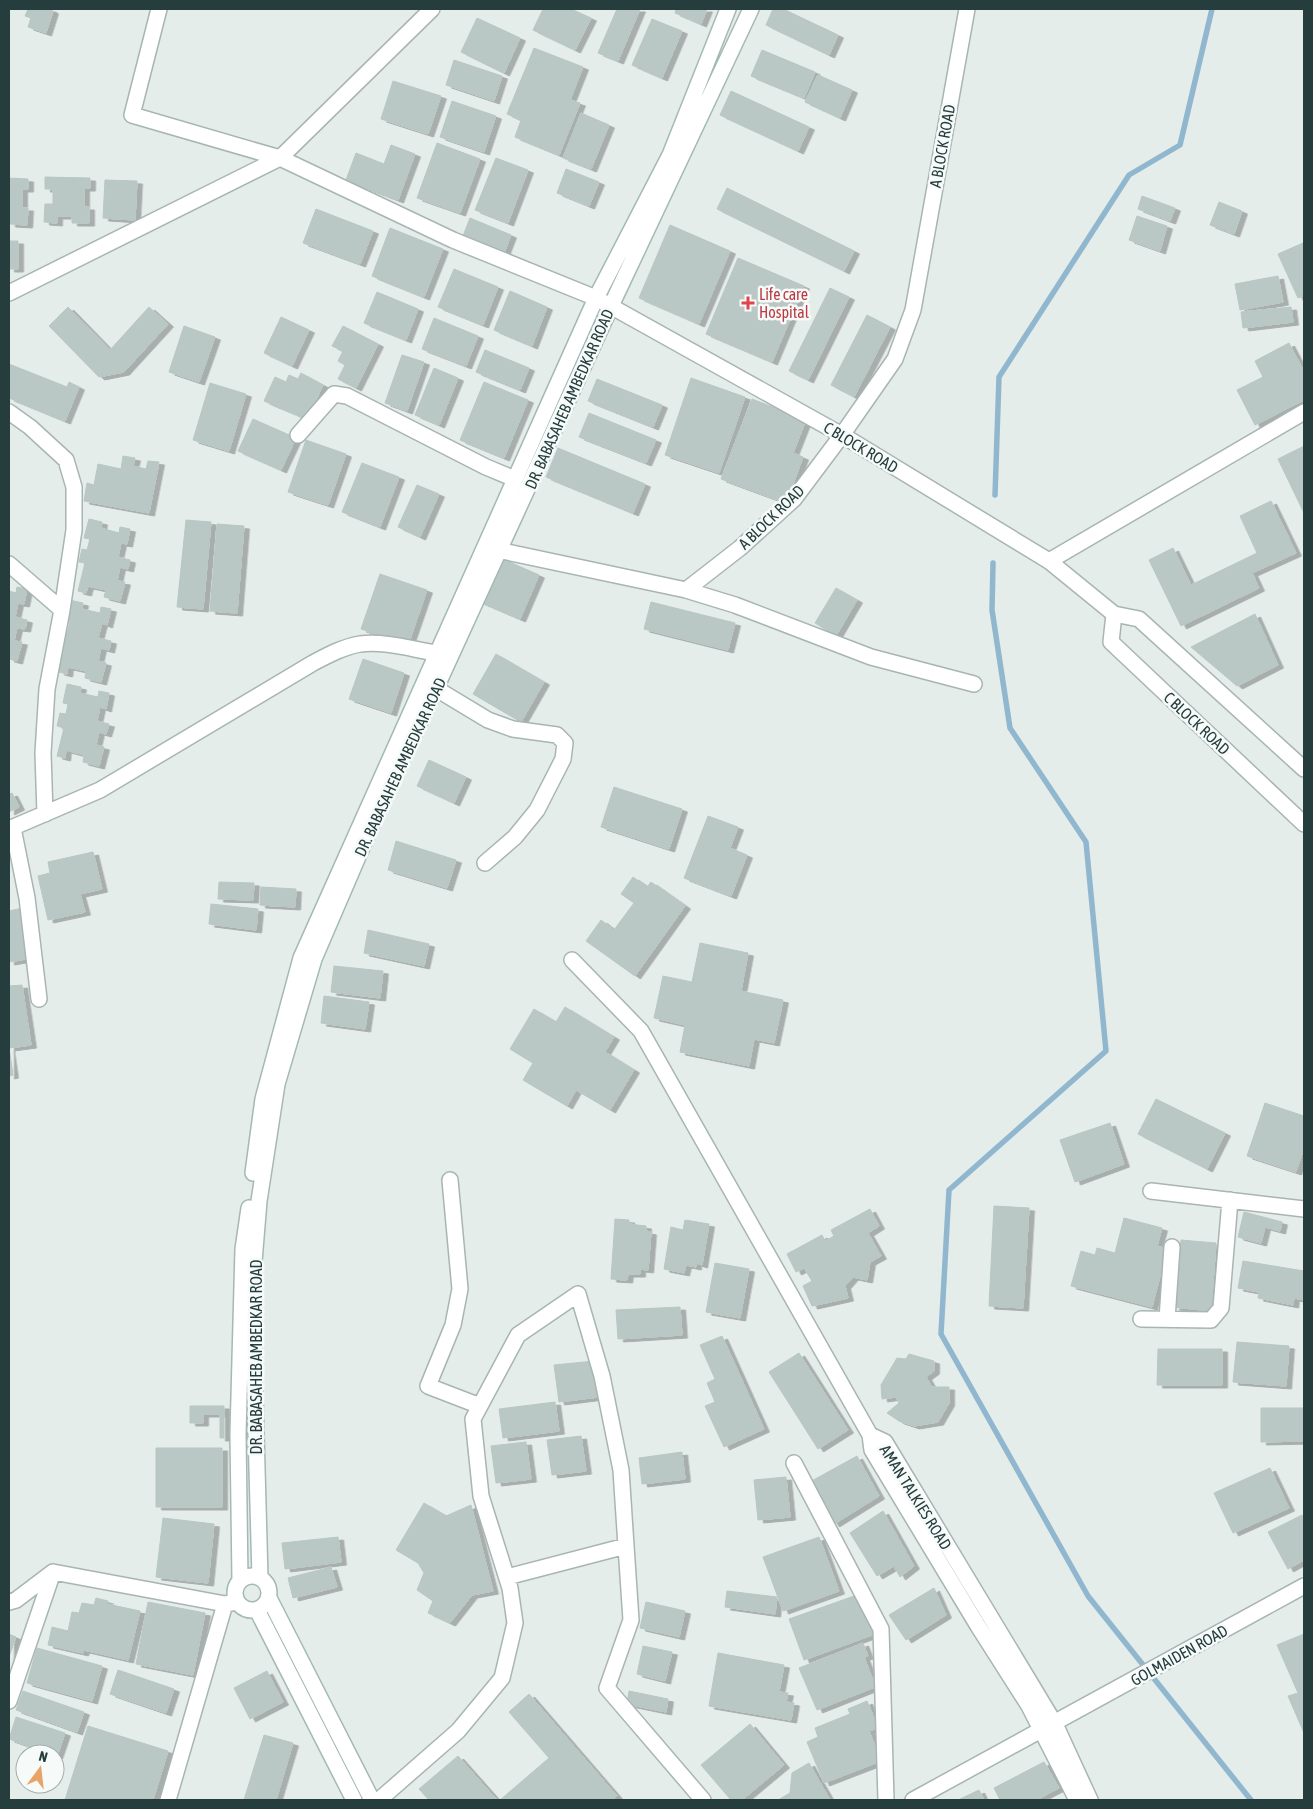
<svg xmlns="http://www.w3.org/2000/svg" width="1313" height="1809" font-family="'Asap Condensed',sans-serif">
<style>
.lines{fill:none;stroke-linecap:round;stroke-linejoin:round}
.stream{stroke:#91b7ce;stroke-width:5.5}
.building{fill:#bac8c5;stroke:#b8c7c4;filter:url(#shadow)}
.minor-casing{stroke:#a8b5b3;stroke-width:18}
.tertiary-casing{stroke:#a8b5b3;stroke-width:18}
.secondary-casing{stroke:#a4b8b5;stroke-width:18}
.minor{stroke:#fff;stroke-width:15}
.tertiary{stroke:#fff;stroke-width:15}
.secondary{stroke:#fff;stroke-width:15}
.health-dot{fill:#e0444e;stroke:#f6faf9;stroke-width:2}
.labels{text-anchor:middle;stroke-width:5;stroke-linejoin:round;paint-order:stroke}
.street-label{font-size:16px;fill:#253e3d;stroke:#f6faf9}
.health-label{font-size:16px;fill:#be3a42;stroke:#f6faf9;text-anchor:start}
</style>
<defs>
<filter id="shadow"><feDropShadow dx="5.5" dy="3" stdDeviation="0" flood-color="#0004"/></filter>
</defs>
<rect width="100%" height="100%" fill="#e5edeb"/>
<g class="lines">
<path class="stream" d="M995 495 999 377 1129 175 1180 145 1212 9
M993 563 992 610 1010 728 1086 842 1106 1051 949 1190 941 1334 1088 1596 1251 1800"/>
</g>
<path class="building" d="M28 9H50L53 11 46 33 28 27 31 18 25 16Z
M543 9H571L591 18 575 50 533 30Z
M617 9H640L618 61 598 53Z
M676 9H707L701 24 675 13Z
M773 9H783L838 35 829 55 766 25Z
M477 18 520 38 504 73 461 52Z
M652 19 682 31 662 78 632 65Z
M534 48 583 67 570 100 580 103 559 155 515 137 521 120 507 114Z
M762 50 815 72 804 98 751 76Z
M454 60 502 76 494 101 446 85Z
M818 75 852 90 840 118 805 102Z
M393 81 441 96 428 134 381 119Z
M731 91 809 127 798 151 720 115Z
M452 101 496 116 484 152 440 137Z
M581 113 609 125 591 169 563 158Z
M437 143 480 159 460 213 417 198Z
M391 145 415 154 398 200 346 180 356 153 384 164Z
M496 158 528 170 508 223 475 210Z
M566 169 599 182 589 206 557 193Z
M45 177 90 178V188H84V207H89V223H72V216H57V223L44 222 45 204H53V189H45Z
M9 178 28 179V189H22V208H28L27 225 10 224V217H9Z
M105 180 137 181 135 220 103 218Z
M727 188 854 251 844 271 717 209Z
M1142 196 1175 208 1170 221 1138 209Z
M1219 202 1242 211 1234 234 1210 225Z
M316 209 373 231 360 264 303 243Z
M1137 216 1167 226 1160 251 1129 240Z
M470 218 511 235 504 253 463 236Z
M670 225 730 251 699 324 639 298Z
M390 228 443 249 424 297 372 276Z
M9 241H18V269H9Z
M1303 243 1304 296 1298 298 1278 254Z
M738 258 804 286 772 362 706 334Z
M454 269 498 287 483 325 438 307Z
M1278 276 1283 302 1240 310 1235 284Z
M830 288 849 297 808 380 789 371Z
M510 291 547 307 532 346 494 330Z
M377 292 418 309 406 340 364 323Z
M68 307 110 350 149 307 168 324 124 372 99 377 49 326Z
M1291 307 1293 322 1243 328 1241 312Z
M867 315 890 327 854 397 831 385Z
M281 317 309 330 292 366 264 353Z
M434 318 478 336 466 366 422 349Z
M184 326 215 337 199 382 169 372Z
M343 326 378 344 356 388 338 379 345 365 338 361 343 351 332 346Z
M1289 343 1304 372V400L1255 425 1237 390 1263 377 1255 361Z
M485 350 529 368 520 390 476 372Z
M402 355 424 362 407 411 385 403Z
M9 364 67 387 69 382 79 387 65 421 9 398Z
M434 368 458 378 439 425 415 415Z
M301 373 323 385 307 419 264 401 275 377 286 382 289 375 298 379Z
M691 378 745 397 719 473 665 455Z
M597 379 662 405 653 427 588 401Z
M484 382 528 400 504 458 460 440Z
M210 383 246 394 229 451 193 440Z
M752 399 806 420 793 453 803 457 786 503 721 479Z
M589 413 656 440 646 463 579 437Z
M253 419 296 438 281 470 238 451Z
M306 440 346 454 328 505 288 492Z
M1304 446V513L1278 459Z
M558 448 645 484 633 513 546 477Z
M123 456 135 458 133 466 146 469 148 461 159 462 149 513 84 501 87 483 94 485 98 464 121 469Z
M362 463 399 477 380 527 342 512Z
M417 485 439 494 420 537 398 527Z
M1271 501 1296 553 1252 573 1259 588 1181 626 1149 560 1173 548 1191 585 1257 553 1240 516Z
M89 519 102 522 101 528 119 533 120 527 130 529 127 544 121 543 118 557 130 560 128 569 120 567 117 581 125 582 120 601 104 597 106 590 88 586 86 593 78 591 85 563 79 562 82 549 87 550 90 539 84 538Z
M186 520 211 522 203 609 177 607Z
M217 524 244 526 237 613 210 611Z
M498 557 539 575 520 619 478 601Z
M380 574 427 590 408 645 361 629Z
M17 587 27 589 24 604 18 603 15 617 27 620 25 629 17 628 14 641 22 642 17 661 9 659V591L16 593Z
M836 588 857 600 836 636 815 623Z
M69 600 83 603 82 609 100 613 101 607 111 609 107 625 102 623 98 638 111 641 109 650 101 648 98 661 106 663 101 682 85 678 86 671 68 667 67 674 59 672 65 644 59 642 63 629 68 631 70 620 65 619Z
M651 602 735 623 728 650 644 629Z
M1255 614 1278 665 1237 686 1191 647Z
M496 654 544 682 521 722 473 694Z
M363 659 404 673 391 713 349 699Z
M67 684 81 687 80 693 98 697 99 691 109 693 106 709 100 707 97 721 109 724 106 734 99 732 96 745 104 747 99 766 83 762 84 755 66 750 65 758 57 756 64 728 57 726 60 713 66 714 68 704 63 703Z
M429 760 466 777 454 803 417 786Z
M614 787 682 809 669 849 601 827Z
M12 793 19 807 9 812V794Z
M708 816 738 827 730 848 747 855 731 896 684 878Z
M396 841 456 860 447 888 388 870Z
M93 852 102 889 80 894 85 912 48 920 38 876 50 873 48 862Z
M633 877 647 887 651 882 685 906 635 976 586 941 601 920 614 930 634 903 621 894Z
M219 882 254 883 253 900 218 899Z
M261 887 296 889 295 907 260 905Z
M211 904 258 909 256 930 209 924Z
M23 908 32 958 9 962V911Z
M368 930 429 944 424 966 364 953Z
M700 943 748 953 741 991 783 1000 774 1043 754 1039 749 1066 680 1052 685 1025 654 1018 663 976 692 982Z
M334 966 383 971 380 998 331 992Z
M22 985 31 1045 9 1048 13 1075 9 1076V986Z
M324 996 369 1002 365 1029 321 1023Z
M565 1007 614 1037 605 1052 634 1070 610 1110 576 1090 567 1106 523 1080 533 1063 510 1049 534 1009 556 1022Z
M1156 1099 1225 1133 1207 1169 1138 1134Z
M1265 1103 1304 1116V1148L1296 1172 1247 1156Z
M1110 1123 1124 1164 1075 1182 1060 1140Z
M994 1206 1029 1208 1023 1308 989 1306Z
M870 1209 879 1226 868 1233 881 1256 870 1262 867 1280 853 1277 845 1286 848 1298 812 1306 803 1286 812 1281 804 1268 796 1272 787 1254 822 1235 825 1241 834 1236 831 1230Z
M1244 1212 1282 1222 1280 1231 1265 1227 1261 1243 1238 1237Z
M1124 1218 1162 1228 1157 1246 1167 1249 1152 1307 1071 1286 1081 1251 1095 1255 1097 1248 1115 1253Z
M615 1219 629 1220V1224L646 1226V1231L651 1232 648 1270 640 1269V1274H628L627 1280 611 1279Z
M685 1220 709 1224 702 1265 696 1263V1267L686 1265 684 1273 664 1269 671 1227 683 1230Z
M1181 1240 1216 1243 1211 1311 1174 1307Z
M1243 1261 1304 1271V1300L1294 1298 1293 1305 1258 1298 1259 1292 1238 1288Z
M715 1263 749 1269 740 1318 706 1312Z
M680 1307 682 1335 618 1339 616 1310Z
M722 1336 764 1429 724 1447 705 1406 715 1402 707 1383 715 1379 700 1345Z
M1237 1342 1289 1346 1286 1386 1233 1382Z
M1158 1349H1222V1385H1157Z
M799 1353 848 1430 818 1449 769 1372Z
M909 1354 934 1361V1371L926 1377 932 1387H949V1403L938 1422 914 1426 899 1421 887 1413 899 1403 896 1397 882 1399 881 1385 897 1358 906 1359Z
M594 1361 598 1397 559 1402 554 1365Z
M555 1402 559 1431 503 1438 499 1409Z
M190 1406H224V1438H220V1414H203V1423H190Z
M1261 1408H1304V1441L1261 1442Z
M581 1436 586 1471 552 1475 547 1440Z
M526 1442 531 1479 496 1483 491 1446Z
M156 1448H222V1507H156Z
M682 1452 685 1479 642 1484 639 1458Z
M857 1456 879 1496 834 1524 808 1483Z
M1270 1468 1289 1508 1233 1533 1214 1493Z
M786 1477 790 1517 758 1520 754 1480Z
M424 1503 446 1516 471 1505 493 1591 472 1595 450 1623 428 1613 433 1601 417 1590 424 1573 418 1563 396 1550Z
M883 1511 914 1566 900 1577 894 1566 877 1576 850 1533Z
M1302 1515 1304 1520V1560L1288 1569 1268 1532Z
M163 1518 214 1524 208 1583 156 1577Z
M338 1537 341 1562 285 1569 282 1543Z
M819 1537 839 1591 783 1611 763 1557Z
M331 1567 337 1587 293 1598 288 1578Z
M934 1588 946 1615 906 1640 889 1615Z
M727 1591 777 1597 775 1614 725 1607Z
M857 1595 870 1625 872 1635 804 1660 789 1619Z
M96 1598 108 1601 107 1604 140 1611 128 1660 84 1650 83 1653 48 1645 52 1627 68 1631 72 1612 79 1613 82 1603 94 1605Z
M148 1602 205 1613 193 1675 136 1664Z
M646 1602 685 1611 679 1637 640 1628Z
M9 1634 16 1637 9 1657Z
M1304 1634V1733L1288 1696 1298 1693 1277 1645Z
M863 1643 868 1656 864 1657 872 1678 876 1676 880 1685 817 1710 799 1668Z
M643 1646 672 1652 665 1681 637 1674Z
M37 1648 102 1666 92 1701 27 1683Z
M718 1653 784 1665 779 1692 788 1693 786 1702 794 1703 791 1720 709 1706Z
M118 1670 174 1689 166 1713 110 1694Z
M267 1671 283 1702 250 1719 234 1688Z
M23 1691 84 1712 77 1732 16 1710Z
M629 1691 668 1699 666 1712 627 1704Z
M529 1694 617 1796 612 1800H583L581 1798 578 1800H500L549 1758 509 1712Z
M867 1701 878 1728 869 1731 881 1761 824 1783 807 1742 818 1737 815 1728 850 1714 848 1709Z
M16 1717 65 1733 57 1756 9 1739Z
M750 1724 784 1765 742 1800H731L701 1765Z
M88 1726 168 1751 153 1800H65Z
M264 1735 293 1743 276 1800H244Z
M458 1756 497 1800H429L419 1789Z
M1044 1762 1059 1788 1036 1800H1000L994 1788Z
M809 1763 830 1800H778L790 1793 792 1773Z
M979 1790 984 1800H958Z"/>
<g class="lines">
<defs>
<path id="minor" d="M159 9 132 115 280 158 453 240 596 298
M9 412 30 427 66 460 74 487V530L62 610
M298 435 334 394 347 396 486 467 515 479
M488 548 686 590 740 548 794 499 842 435 895 359 913 310 967 9
M1049 561 1304 412
M9 564 62 610 47 689 43 753 45 814
M686 590 735 605 871 657 974 684
M425 682 488 720 513 729 557 735 565 743 563 759 537 810 515 837 485 863
M13 828 27 898 39 999
M9 829 100 790 313 663C328 655 343 647 360 644 385 641 411 649 436 653
M572 960 641 1031 870 1435 872 1450 978 1626 1029 1706 1077 1800
M450 1180 460 1289 453 1325 428 1386 480 1406
M1151 1191 1304 1209
M1141 1319 1211 1320 1221 1308 1230 1200
M1167 1319 1172 1247
M870 1435 885 1442 1055 1724 1090 1800
M794 1463 881 1629 886 1800
M507 1577 626 1546
M9 1602 16 1600 53 1572
M9 1701 53 1572 225 1604
M168 1800 225 1604 237 1602
M379 1800 458 1731 502 1678 515 1623 510 1588 481 1496 473 1419 518 1335 578 1294 602 1376 621 1470 626 1546 631 1620 607 1688 703 1800"/>
<path id="tertiary" d="M9 293 280 158 432 9
M596 298 842 435 1049 561 1114 614 1139 619 1304 769
M1114 614 1111 642 1304 824
M913 1800 1304 1586"/>
<path id="secondary" d="M253 1173 263 1099 301 958 596 298 670 155 728 9
M235 1593a17 17 0 1 1 34 0a17 17 0 1 1-34 0Z
M260 1578 252 1286 259 1201 277 1084 314 959 385 794 436 688 611 306 751 9
M240 1581 238 1434 243 1249 249 1208
M269 1598 372 1800
M257 1610 354 1800"/>
</defs>
<use href="#minor" class="minor-casing"/>
<use href="#tertiary" class="tertiary-casing"/>
<use href="#secondary" class="secondary-casing"/>
<use href="#minor" class="minor"/>
<use href="#tertiary" class="tertiary"/>
<use href="#secondary" class="secondary"/>
</g>
<path class="health-dot" d="M745.5 295.5h5v5h5v5h-5v5h-5v-5h-5v-5h5z"/>
<g class="labels">
<g class="street-label">
<text transform="translate(942 146) rotate(-80)" y="6">A BLOCK ROAD</text>
<text transform="translate(569 399) rotate(-66)" y="6">DR. BABASAHEB AMBEDKAR ROAD</text>
<text transform="translate(861 447) rotate(31)" y="6">C BLOCK ROAD</text>
<text transform="translate(771 517) rotate(-44)" y="6">A BLOCK ROAD</text>
<text transform="translate(1197 723) rotate(43)" y="6">C BLOCK ROAD</text>
<text transform="translate(400 767) rotate(-65)" y="6">DR. BABASAHEB AMBEDKAR ROAD</text>
<text transform="translate(256 1357) rotate(-90)" y="6">DR. BABASAHEB AMBEDKAR ROAD</text>
<text transform="translate(916 1497) rotate(58)" y="6">AMAN TALKIES ROAD</text>
<text transform="translate(1179 1655) rotate(-29)" y="6">GOLMAIDEN ROAD</text>
</g>
<g class="health-label">
<text x="759" y="300">Life care<tspan x="759" dy="18">Hospital</tspan></text>
</g>
</g>
<rect width="1313" height="1809" fill="none" stroke="#253e3d" stroke-width="20"/>
<g transform="translate(40 1769) rotate(15)"><circle r="24" fill="#f6faf9" stroke="#a2afae"/>
<path d="M0-4L9 19L0 12L-9 19Z" fill="#e8a468"/>
<text y="-8" font-size="14" font-weight="bold" text-anchor="middle" fill="#253e3d">N</text>
</g>
</svg>
